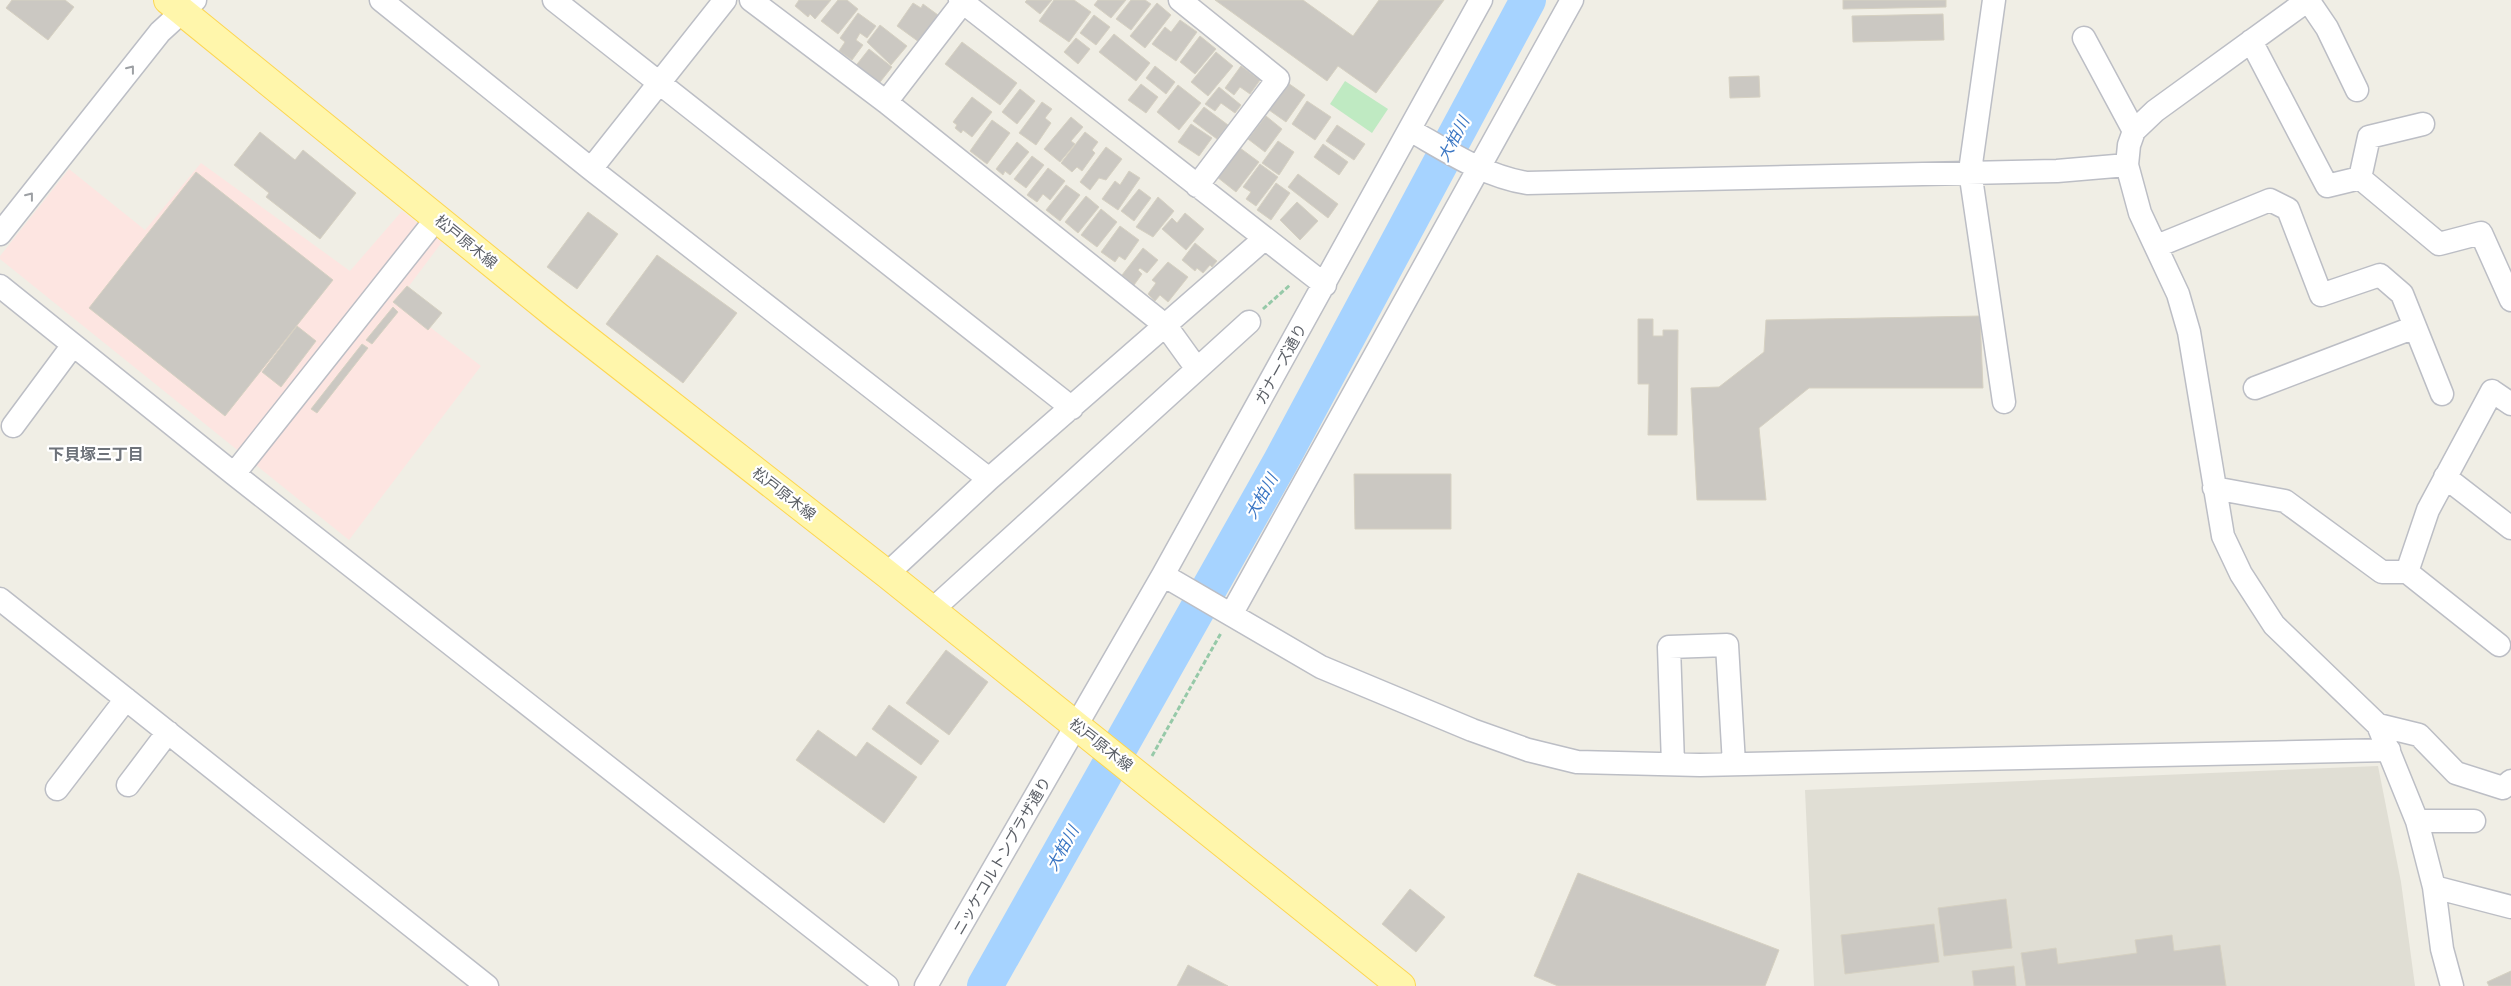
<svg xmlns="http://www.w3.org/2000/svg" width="2511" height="986" font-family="'Noto Sans','Noto Sans JP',sans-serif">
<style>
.education{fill:#e0ded4}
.medical{fill:#fde5e1}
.green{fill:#bfeac2}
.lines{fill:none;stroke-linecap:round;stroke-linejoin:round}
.river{stroke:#a6d3ff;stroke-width:36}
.building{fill:#cbc8c2;stroke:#d6d1c2}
.minor-casing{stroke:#bcbec5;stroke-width:25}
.major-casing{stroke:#fdd651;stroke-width:30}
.path{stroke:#96c9a8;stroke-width:3;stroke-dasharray:5 2.5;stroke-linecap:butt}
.minor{stroke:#fff;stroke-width:22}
.major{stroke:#fff6ab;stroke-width:28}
.oneway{stroke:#9da0a4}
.labels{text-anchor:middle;stroke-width:4.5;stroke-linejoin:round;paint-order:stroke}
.street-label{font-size:15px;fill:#5c6067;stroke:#fff}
.water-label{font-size:16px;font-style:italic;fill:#3c77c4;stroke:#fff}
.neighbourhood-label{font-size:16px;font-weight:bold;fill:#6d7279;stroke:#fff}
</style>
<rect width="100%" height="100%" fill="#f0eee5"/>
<path class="education" d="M2378 766 2401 882 2415 986H1814L1805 790Z"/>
<path class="medical" d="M201 163 350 271 402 211 442 242 397 302 481 366 349 540 0 259V256L69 169 145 230Z"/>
<path class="green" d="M1345 81 1388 109 1372 133 1330 104Z"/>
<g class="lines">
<path class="river" d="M985 986 1281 461 1528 0"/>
</g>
<path class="building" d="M12 0H65L74 7 48 40 6 8Z
M799 0H831L815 19 810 14 808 17 795 6Z
M838 0H847L858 9 838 34 821 21Z
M1027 0H1052L1040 14 1025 2Z
M1054 0H1074L1091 12 1069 42 1039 21Z
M1098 0H1126L1111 18 1094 5Z
M1131 0H1145L1151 4 1131 30 1116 19Z
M1215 0H1303L1353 36 1379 0H1444L1376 93 1338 66 1327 81Z
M1843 0H1946V7L1843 9Z
M913 3 921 8 923 4 938 15 919 42 897 26Z
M1157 3 1171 15 1145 48 1130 36Z
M858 13 876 26 867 38 860 33 856 40 863 45 852 60 839 51 845 42 840 38Z
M1943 14 1944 40 1853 42 1852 16Z
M1094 15 1110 27 1096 45 1080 33Z
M1180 20 1197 32 1176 61 1152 44 1165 27 1171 32Z
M880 25 907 46 891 65 867 42Z
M1114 34 1150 63 1136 81 1099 52Z
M1200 36 1216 49 1195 74 1180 62Z
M1076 38 1090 49 1078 64 1064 52Z
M962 42 1017 83 1000 105 945 64Z
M869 49 892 67 877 86 854 68Z
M1216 52 1233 66 1208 96 1191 82Z
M1155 66 1175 82 1166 94 1146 78Z
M1241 66 1260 80 1250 94 1240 87 1234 95 1225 88Z
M1759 76 1760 97 1730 98 1729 77Z
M1288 83 1305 95 1286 122 1269 110Z
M1141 84 1158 97 1146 113 1128 100Z
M1178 85 1201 103 1179 130 1157 112Z
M1219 87 1241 105 1235 113 1221 103 1215 111 1205 104Z
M1020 89 1035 101 1017 124 1002 112Z
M972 97 992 112 972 137 963 130 961 133 955 128 957 125 953 122Z
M1307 101 1331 117 1315 140 1292 124Z
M1042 102 1052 109 1045 118 1051 123 1036 145 1019 133Z
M1204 107 1228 125 1217 139 1193 121Z
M1266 116 1282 129 1265 152 1248 139Z
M1071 117 1083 127 1071 141 1075 144 1060 162 1044 149Z
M992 120 1010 133 987 164 970 151Z
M1191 124 1212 138 1199 156 1178 142Z
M1337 125 1365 144 1354 160 1326 141Z
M260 132 295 160 303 150 356 193 320 239 266 197 269 193 234 165Z
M1085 132 1098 142 1092 150 1095 153 1082 171 1077 167 1072 172 1061 163Z
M1278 141 1294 152 1279 175 1262 163Z
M1017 142 1029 152 1010 175 1005 171 1003 175 996 169Z
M1323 144 1348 162 1339 175 1314 157Z
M1106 147 1122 159 1106 180 1099 178 1090 190 1080 182Z
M1240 148 1259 162 1236 192 1217 177Z
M1032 156 1044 165 1026 188 1014 179Z
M1260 164 1278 177 1256 206 1246 199 1251 192 1243 187Z
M1048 168 1065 181 1050 200 1043 194 1037 202 1027 195Z
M1129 171 1140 178 1118 210 1102 199 1115 181 1120 185Z
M196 172 333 280 225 416 89 308Z
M1298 174 1338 204 1328 218 1288 187Z
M1276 183 1290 193 1271 220 1257 210Z
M1066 185 1080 195 1060 221 1046 210Z
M1139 189 1151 198 1134 221 1121 211Z
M1086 196 1099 207 1078 233 1065 222Z
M1158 197 1174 211 1153 237 1136 227Z
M1297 202 1318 221 1300 240 1280 220Z
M1101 209 1117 222 1097 247 1081 235Z
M588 212 618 234 577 289 547 267Z
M1185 213 1204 229 1186 250 1162 229 1172 218 1177 223Z
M1120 226 1139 240 1125 260 1119 256 1115 262 1101 252Z
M1195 243 1217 261 1212 267 1210 265 1203 273 1197 268 1195 271 1182 260Z
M1143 248 1158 260 1147 273 1140 268 1138 270 1142 274 1134 285 1122 275Z
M657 255 737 313 683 383 606 324Z
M1168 262 1188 277 1168 302 1160 295 1155 301 1148 294 1156 283 1152 280Z
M407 286 442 313 428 330 393 302Z
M393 307 398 312 372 344 366 340Z
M1980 316 1983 388H1809L1759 428 1766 500H1697L1691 388 1719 387 1764 352 1766 320Z
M1638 319H1653V336H1663V330H1678L1677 435H1648L1649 384H1638Z
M297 326 316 341 281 387 262 372Z
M362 344 368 348 317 413 311 409Z
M1354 474H1451V529H1355Z
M946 650 988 682 949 735 906 703Z
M889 705 939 741 921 765 872 729Z
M818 730 856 757 867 742 917 777 884 823 796 760Z
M1578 873 1779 950 1765 986H1558L1534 976Z
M1410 889 1445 917 1416 952 1382 924Z
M2006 899 2012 948 1944 956 1938 908Z
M1934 924 1939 962 1845 974 1841 935Z
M2172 935 2174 951 2220 945 2226 986H2026L2021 953 2056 948 2058 964 2137 953 2135 940Z
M1188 965 1228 986H1177Z
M2014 966 2016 986H1974L1972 971Z
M2511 971V986H2489L2487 982Z"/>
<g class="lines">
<defs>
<path id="minor" d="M381 0 591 169 989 479
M554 0 1072 408
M751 0 886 102 1166 326 1197 369
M960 0 1325 285
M1180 0 1278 79 1197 186
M1994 0 1970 171 2004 402
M2084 38 2134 131
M2251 41 2327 186 2360 178 2439 244 2481 233 2511 300
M2357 90 2327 28 2308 0 2155 111 2134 131 2129 145 2127 165 2140 213 2178 294 2189 332 2223 536 2241 574 2274 625 2378 725 2417 821 2434 887 2442 949 2452 986
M886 102 963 2
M1410 130C1447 151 1484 176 1527 183L2057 171 2127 165
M591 169 725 0
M2360 178 2369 137 2423 124
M0 234 160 32 195 0
M2157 246 2270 200 2288 209 2321 295 2380 275 2402 294 2442 394
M0 286 234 474 887 986
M2255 388 2415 327
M13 426 73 345
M234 474 437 218
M2445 477 2511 528
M2214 488 2285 501 2382 572H2407L2499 645
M2407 572 2428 510 2492 391 2511 404
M887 574 989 479 1264 239
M1163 575 1321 667 1472 730 1528 750 1577 762 1700 765 2389 750
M0 599 487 986
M932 610 1249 322
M1232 613 1572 0
M2378 725 2419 735 2456 773 2503 788 2511 781
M1673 764 1669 647 1727 645 1734 764
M128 785 168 732
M57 789 126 699
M2417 821H2474
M2434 887 2511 907
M926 986 1163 575 1481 0"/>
<path id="major" d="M168 0 557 316 887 574 1401 986"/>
</defs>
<use href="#minor" class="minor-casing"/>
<use href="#major" class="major-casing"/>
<path class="path" d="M1263 309 1290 285
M1152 756 1221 633"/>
<use href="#minor" class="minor"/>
<use href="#major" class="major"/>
</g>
<defs><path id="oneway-chevron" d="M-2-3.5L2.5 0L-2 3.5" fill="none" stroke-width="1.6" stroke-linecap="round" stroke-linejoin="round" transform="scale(1.25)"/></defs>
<g class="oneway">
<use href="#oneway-chevron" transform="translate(131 69) rotate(-52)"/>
<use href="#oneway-chevron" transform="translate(30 196) rotate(-52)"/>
</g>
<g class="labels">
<g class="street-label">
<text transform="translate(466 242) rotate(39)" y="5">松戸原木線</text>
<text transform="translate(1281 364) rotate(-61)" y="5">ガナーズ通り</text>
<text transform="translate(784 494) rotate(38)" y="5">松戸原木線</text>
<text transform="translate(1101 745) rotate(38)" y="5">松戸原木線</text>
<text transform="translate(1002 856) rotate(-60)" y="5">ニッケコルトンプラザ通り</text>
</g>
<g class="water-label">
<text transform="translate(1453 139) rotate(-62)" y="6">大柏川</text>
<text transform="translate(1261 496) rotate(-61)" y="6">大柏川</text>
<text transform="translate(1062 848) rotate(-61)" y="6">大柏川</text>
</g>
<g class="neighbourhood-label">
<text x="96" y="460">下貝塚三丁目</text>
</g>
</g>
</svg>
